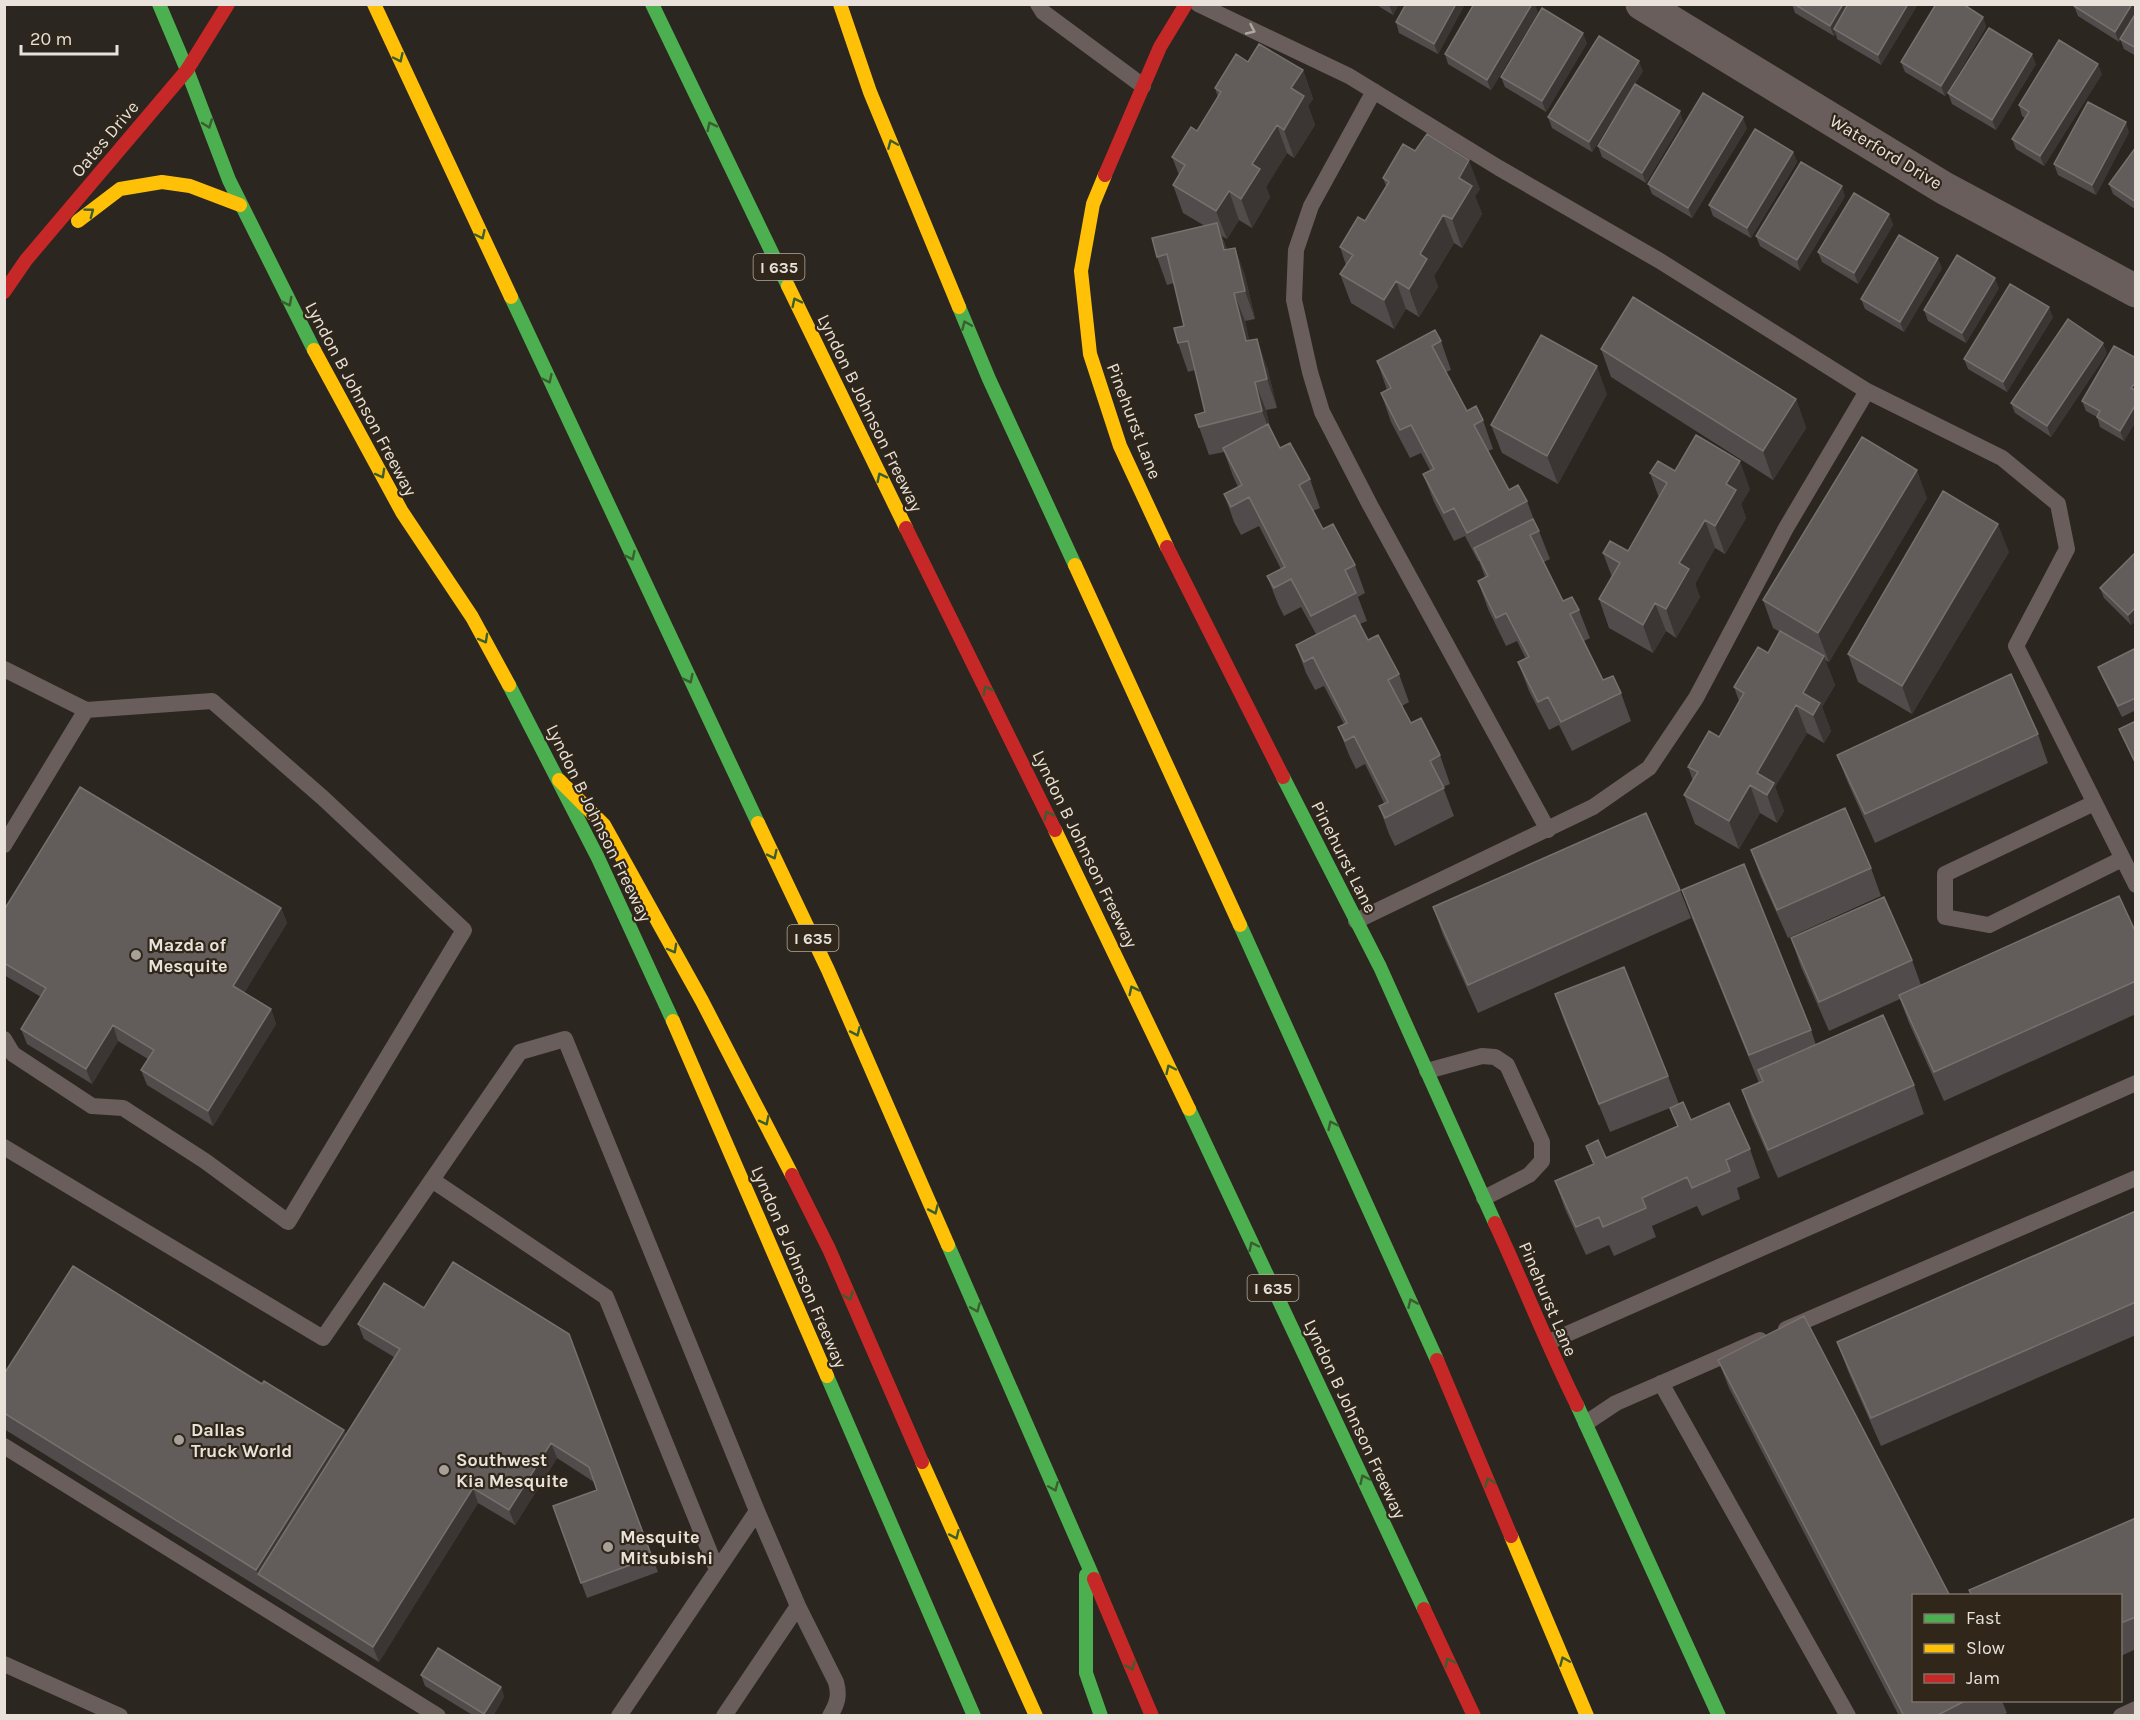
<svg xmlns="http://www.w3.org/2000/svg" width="2140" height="1720" font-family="Karla,sans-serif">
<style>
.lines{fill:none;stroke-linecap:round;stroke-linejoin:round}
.lane{stroke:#695e5c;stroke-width:16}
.street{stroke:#695e5c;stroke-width:33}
.fast{stroke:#4caf50;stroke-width:14}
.slow{stroke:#ffc107;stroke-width:14}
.jam{stroke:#c62828;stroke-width:14}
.wall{fill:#514b4b}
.shaded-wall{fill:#3b3633}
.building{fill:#625c5a;stroke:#77716e;stroke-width:1.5}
.oneway{stroke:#afa7a1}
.oneway2{stroke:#3b5d30}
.poi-dot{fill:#a6a099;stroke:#30271a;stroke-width:2}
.labels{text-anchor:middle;stroke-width:4.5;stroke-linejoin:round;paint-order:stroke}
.shield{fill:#30271a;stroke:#b1aaa0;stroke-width:1.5}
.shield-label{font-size:16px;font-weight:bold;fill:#e8e2da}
.street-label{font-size:18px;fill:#e8e2da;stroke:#30271a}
.poi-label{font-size:18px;font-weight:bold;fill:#e8e2da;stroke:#30271a;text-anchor:start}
</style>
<rect width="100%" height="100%" fill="#2b261f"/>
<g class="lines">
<path class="lane" d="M1038 4 1043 12 1143 86
M1198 4 1349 76 1499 168 1660 261 1867 391 2002 458 2058 504 2067 549 2016 646 2136 885
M1374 91 1311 206 1296 250 1294 300 1310 372 1322 412 1370 505 1548 830
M4 669 86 710 212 701 323 798 464 930 288 1222 205 1161 123 1108 92 1106 13 1054 4 1039
M2094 803 1945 874V917L1989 925 2122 859
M4 845 86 710
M1356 921 1593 807 1649 768 1696 698 1786 528 1867 391
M1427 1071 1482 1056 1495 1057 1507 1065 1542 1142V1161L1529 1175 1484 1198
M4 1147 323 1338 520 1052 565 1039 757 1511 619 1716
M432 1180 606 1297 717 1570
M1786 1329 2136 1178
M1549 1342 2136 1083
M1661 1383 1848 1716
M1586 1423 1616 1403 1760 1340
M4 1446 438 1716
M757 1511 798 1606 836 1682C840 1696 837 1704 830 1716
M4 1664 120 1716
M724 1716 798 1606
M2121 1716 2136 1709"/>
<path class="street" d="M1642 4 1944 188 2136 291"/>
<path class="fast" d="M159 4 187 70 229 180 314 350
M652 4 788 286
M511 297 758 823
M959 307 989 379 1075 565
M509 685 598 858 673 1021
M1283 777 1380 967 1495 1223
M1240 925 1437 1360
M1189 1109 1424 1609
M948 1245 1094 1579
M827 1376 974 1716
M1577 1405 1719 1716
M1086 1575V1673L1101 1716"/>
<path class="slow" d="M374 4 511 297
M840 4 870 92 959 307
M1105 175 1093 204 1081 271 1090 354 1120 446 1167 547
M78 221 120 189 162 182 190 186 240 205
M788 286 906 528
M314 350 402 512 472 617 509 685
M1075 565 1240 925
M559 780 604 825 702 1001 792 1175
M758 823 828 970 948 1245
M1055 830 1189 1109
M673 1021 827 1376
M922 1462 1036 1716
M1511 1536 1587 1716"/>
<path class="jam" d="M1105 175 1160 47 1186 4
M4 292 26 260 187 70 228 4
M906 528 1055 830
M1167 547 1283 777
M792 1175 829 1249 922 1462
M1495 1223C1523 1283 1547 1345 1577 1405
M1437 1360 1511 1536
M1094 1579 1152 1716
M1424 1609 1474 1716"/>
</g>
<path class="wall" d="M1375 4H1399L1393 15Z
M1406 4H1465L1438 54 1399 33 1396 22Z
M1792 4H1918L1881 65 1837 39 1836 34 1834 36 1795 13Z
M2136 4V56L2124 49 2120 39 2119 42 2078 16 2074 6Z
M1538 12 1491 90 1448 64 1445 54Z
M1983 17 1986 27 1945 96 1905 72 1901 62Z
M1587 43 1546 112 1505 87 1501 77Z
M1248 62 1303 70 1313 99 1308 106 1315 125 1294 158 1287 153 1266 187 1270 197 1252 228 1239 220 1227 239 1222 236 1227 250 1235 248 1245 276 1255 319 1245 321 1249 341 1267 367 1277 408 1266 410 1270 428 1280 448 1310 479 1320 508 1313 511 1323 529 1355 565 1365 593 1358 597 1367 621 1360 624 1368 640 1399 674 1409 702 1402 706 1411 723 1440 755 1450 784 1443 787 1454 816 1395 846 1389 834 1379 806 1384 803 1365 764 1356 769 1349 755 1338 727 1344 724 1324 686 1315 690 1306 673 1296 645 1316 634 1301 607 1284 616 1278 604 1267 576 1281 569 1259 526 1241 535 1234 522 1224 494 1238 487 1233 476 1224 452 1209 455 1199 427 1205 412 1195 370 1188 372 1178 343 1184 326 1174 283 1167 285 1157 257 1205 226 1183 213 1173 185 1179 175 1172 157 1197 131 1218 97 1215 88Z
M2036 64 1996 130 1952 104 1948 93Z
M1643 71 1592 152 1552 128 1548 117Z
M2102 74 2044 166 2016 149 2012 139 2025 118 2022 116 2019 105Z
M1683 121 1646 183 1602 157 1598 146Z
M1747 128 1692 218 1652 194 1648 184Z
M2129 132 2096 195 2058 175 2054 164Z
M2136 147V210L2113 194 2109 184Z
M1793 152 1797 162 1751 238 1713 216 1709 205Z
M1383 178 1480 189 1475 196 1482 214 1462 248 1454 243 1434 276 1438 287 1419 317 1406 309 1394 329 1351 303 1340 274 1346 265 1340 247 1365 221 1386 186Z
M1845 196 1800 271 1760 246 1756 236Z
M1889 214 1893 225 1858 284 1822 262 1818 252Z
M1942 268 1904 332 1865 309 1861 299Z
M1999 288 1966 343 1928 321 1924 310Z
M2053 317 2007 392 1968 369 1964 359Z
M1441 341 1451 370 1446 372 1467 411 1483 420 1493 449 1488 451 1509 490 1527 501 1534 520 1539 531 1550 559 1544 562 1563 601 1579 610 1590 638 1584 641 1603 680 1621 693 1631 721 1572 751 1559 725 1549 730 1529 691 1518 662 1526 659 1517 641 1506 646 1488 609 1478 581 1485 577 1479 561H1478L1465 536 1454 541 1434 502 1423 474 1430 470 1421 453 1410 458 1391 422 1381 393 1387 390 1377 361Z
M1601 349 1796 399 1806 428 1773 480 1611 377Z
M2107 353 2051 437 2015 413 2011 403Z
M2136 358V421L2124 441 2100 427 2097 417 2086 411 2082 401Z
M1607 394 1558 484 1502 453 1491 425Z
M1675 471 1750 489 1741 504 1746 518 1725 554 1715 548 1695 584 1700 597 1676 638 1666 631 1653 653 1609 628 1599 599 1612 577 1603 553 1628 551 1659 498 1650 473Z
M1927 498 1829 662 1825 660 1835 685 1822 707 1831 731 1824 743 1807 733 1775 787 1784 811 1777 823 1760 813 1739 849 1695 824 1684 795 1693 781 1688 767 1719 737 1739 701 1734 687 1768 653 1780 632 1773 628 1763 600Z
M2009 552 1912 714 1858 682 1848 654Z
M2136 552V621L2131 625 2104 598 2100 588Z
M2136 648V710L2122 717 2102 677 2098 667Z
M2136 721V766L2119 729Z
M2038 734 2048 763 1875 843 1848 783 1837 755Z
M1751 850 1871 868 1881 896 1788 938 1761 878Z
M1680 890 1691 918 1478 1013 1443 935 1433 907Z
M1682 890 1811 1030 1816 1045 1914 1085 1924 1114 1778 1178 1752 1119 1742 1090 1759 1083 1692 918Z
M281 908 287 923 244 993 271 1009 276 1024 213 1126 147 1085 141 1070 148 1059 118 1041 92 1084 27 1044 21 1029 41 997 4 975V910Z
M2136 933V1014L1944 1101 1909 1023 1900 999 1829 1031 1801 967 1791 938 1912 960 1921 985Z
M1555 995 1668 1076 1679 1104 1691 1120 1750 1149 1760 1178 1737 1188 1740 1199 1702 1216 1697 1206 1652 1226 1656 1237 1614 1256 1609 1245 1586 1255 1565 1209 1555 1181 1593 1164 1586 1146 1606 1158 1677 1126 1670 1108 1610 1132 1565 1023Z
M2136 1211V1335L1881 1446 1848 1371 1837 1342Z
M424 1308 569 1334 658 1572 587 1598 553 1506 597 1490 594 1482 557 1458 515 1525 478 1503 379 1662 4 1429V1374L262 1384 344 1430 346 1435 394 1357 364 1339 358 1324Z
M1718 1360 1914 1701H2002L2007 1713 2001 1716H1899L1729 1388Z
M2136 1518V1649L2121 1656V1596Z
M421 1675 501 1687 504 1697 493 1716H474L425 1686Z"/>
<path class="shaded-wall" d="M1399 4 1393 15 1389 5Z
M1456 4H1465L1438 54 1434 44Z
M1532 4H1535L1538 12 1491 90 1487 80Z
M1843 4H1853L1834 29 1836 34 1834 36 1830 26Z
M1908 4H1918L1881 65 1878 55Z
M2132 4H2136V16L2119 42 2115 32Z
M1983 17 1986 27 1945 96 1941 86Z
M1583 33 1587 43 1546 112 1542 101Z
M2032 54 2036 64 1996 130 1992 120Z
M1639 61 1643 71 1592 152 1589 142Z
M2098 64 2102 74 2044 166 2040 156Z
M1303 70 1313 99 1308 106 1315 125 1294 158 1284 130 1291 88Z
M1680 111 1683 121 1646 183 1642 173Z
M1743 117 1747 128 1692 218 1688 208Z
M2126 122 2129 132 2096 195 2092 185Z
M1277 125 1287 153 1266 187 1270 197 1252 228 1241 199 1252 164Z
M1793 152 1797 162 1751 238 1747 228Z
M1469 160 1480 189 1475 196 1482 214 1462 248 1452 219 1459 178Z
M1842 186 1845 196 1800 271 1797 260Z
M1229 191 1239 220 1227 239 1216 211Z
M1889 214 1893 225 1858 284 1854 273Z
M1443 215 1454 243 1434 276 1438 287 1419 317 1409 289 1420 254Z
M1217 223 1227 251 1224 250Z
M1235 248 1245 276 1255 319 1245 291Z
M1938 258 1942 268 1904 332 1900 322Z
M1995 278 1999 288 1966 343 1962 333Z
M1396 281 1406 309 1394 329 1384 300Z
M1234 293 1245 321 1256 370 1246 341Z
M2049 307 2053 317 2007 392 2003 382Z
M1257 339 1267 367 1277 408 1267 379Z
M2103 343 2107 353 2051 437 2047 426Z
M1597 366 1607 394 1558 484 1547 456Z
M1255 382 1266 410 1273 440 1262 411Z
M2136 382V398L2131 388Z
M1796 399 1806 428 1773 480 1763 451Z
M2136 404V421L2124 441 2120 431Z
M1740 461 1750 489 1741 504 1746 518 1725 554 1715 526 1726 484Z
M1917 470 1927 498 1829 662 1818 633Z
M1705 520 1715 548 1695 584 1700 597 1676 638 1666 609 1679 563Z
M1998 524 2009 552 1912 714 1902 686Z
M1655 603 1666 631 1653 653 1643 625Z
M2136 607V621L2131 625 2128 615Z
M1824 656 1835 685 1822 707 1831 731 1824 743 1813 715 1803 693Z
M1796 705 1807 733 1775 787 1784 811 1777 823 1767 795 1757 773Z
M1750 785 1760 813 1739 849 1729 821Z
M281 908 287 923 239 1001 233 986Z
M271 1009 276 1024 213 1126 208 1111Z
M113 1025 118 1041 92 1084 86 1069Z
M344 1430 351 1450 258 1574 256 1570Z
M551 1443 557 1458 515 1525 509 1510Z
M473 1488 478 1503 379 1662 373 1647Z
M501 1687 504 1697 493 1716H484V1714Z"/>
<path class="building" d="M1406 4H1456L1434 44 1396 22Z
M1474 4H1532L1487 80 1445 54Z
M1794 4H1843L1830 26Z
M1848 4H1908L1878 55 1834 29Z
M1936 4H1963L1983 17 1941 86 1901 62Z
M2075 4H2132L2115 32 2074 6Z
M1542 8 1583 33 1542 101 1501 77Z
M2136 13V48L2120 39Z
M1989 28 2032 54 1992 120 1948 93Z
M1599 36 1639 61 1589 142 1548 117Z
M2059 40 2098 64 2040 156 2012 139 2029 112 2019 105Z
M1259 44 1303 70 1291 88 1304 96 1284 130 1277 125 1252 164 1260 169 1241 199 1229 191 1216 211 1173 185 1185 165 1172 157 1191 127 1197 131 1221 92 1215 88 1236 54 1248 62Z
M1635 84 1680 111 1642 173 1598 146Z
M1703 93 1743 117 1688 208 1648 184Z
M2088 102 2126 122 2092 185 2054 164Z
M1755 129 1793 152 1747 228 1709 205Z
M1427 134 1469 160 1459 178 1472 186 1452 219 1443 215 1420 254 1427 259 1409 289 1396 281 1384 300 1340 274 1353 255 1340 247 1358 217 1365 221 1389 182 1383 178 1403 144 1415 151Z
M2136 147V202L2109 184Z
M1801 162 1842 186 1797 260 1756 236Z
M1854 193 1889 214 1854 273 1818 252Z
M1217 223 1224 250 1235 248 1245 291 1234 293 1246 341 1257 339 1267 379 1255 382 1262 411 1199 427 1195 415 1205 412 1188 341 1178 343 1174 328 1184 326 1167 254 1157 257 1152 238Z
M1899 235 1938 258 1900 322 1861 299Z
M1957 255 1995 278 1962 333 1924 310Z
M2010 284 2049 307 2003 382 1964 359Z
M1633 297 1796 399 1763 451 1601 349Z
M2068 319 2103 343 2047 426 2011 403Z
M1435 330 1441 341 1432 346 1467 411 1476 406 1483 420 1474 425 1509 490 1518 485 1527 501 1467 533 1454 508 1444 513 1423 474 1434 469 1411 425 1400 430 1381 393 1391 388 1377 361Z
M1541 335 1597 366 1547 456 1491 425Z
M2114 346 2136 358V382L2131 388 2136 391V404L2120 431 2097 417 2100 411 2082 401Z
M1268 424 1280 448 1290 443 1310 479 1299 485 1323 529 1333 524 1355 565 1345 570 1356 593 1311 616 1291 579 1274 588 1267 576 1285 567 1249 497 1231 507 1224 494 1242 485 1223 448Z
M1696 435 1740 461 1726 484 1736 490 1715 526 1705 520 1679 563 1689 569 1666 609 1655 603 1643 625 1599 599 1620 563 1603 553 1610 541 1628 551 1667 483 1650 473 1658 461 1675 471Z
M1862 437 1917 470 1818 633 1763 600Z
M1943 491 1998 524 1902 686 1848 654Z
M1533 519 1539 531 1530 535 1563 601 1572 597 1579 610 1570 614 1603 680 1613 676 1621 693 1561 722 1548 697 1538 702 1518 662 1529 657 1506 613 1496 618 1478 581 1488 576 1474 548Z
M2136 552V607L2128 615 2100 588Z
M1355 615 1368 640 1378 635 1399 674 1388 680 1411 723 1421 718 1440 755 1430 761 1444 788 1385 818 1379 806 1388 802 1354 736 1345 741 1338 727 1347 723 1313 657 1304 662 1296 645Z
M1780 631 1824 656 1803 693 1820 703 1813 715 1796 705 1757 773 1774 783 1767 795 1750 785 1729 821 1684 795 1698 772 1688 767 1709 731 1719 737 1744 693 1734 687 1758 647 1768 653Z
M2136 648V698L2118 706 2098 667Z
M2011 674 2038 734 1865 814 1837 755Z
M2136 721V764L2119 729Z
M80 787 281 908 233 986 271 1009 208 1111 141 1070 154 1050 113 1025 86 1069 21 1029 46 988 4 963V910Z
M1845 808 1871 868 1777 910 1751 850Z
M1646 813 1680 890 1468 985 1433 907Z
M1744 864 1811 1030 1749 1055 1682 890Z
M2119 896 2136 933V981L1934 1072 1899 995Z
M1884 897 1912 960 1819 1002 1791 938Z
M1624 967 1668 1076 1599 1104 1555 994Z
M1883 1015 1914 1085 1768 1150 1742 1090 1763 1081 1758 1070Z
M1683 1102 1691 1120 1729 1103 1750 1149 1726 1160 1730 1171 1692 1188 1687 1177 1642 1198 1646 1208 1603 1227 1599 1217 1576 1227 1555 1181 1594 1164 1586 1146 1598 1140 1606 1158 1678 1126 1670 1108Z
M2136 1211V1302L1871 1418 1837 1342Z
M453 1262 569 1334 652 1557 581 1583 553 1506 597 1490 589 1467 551 1443 509 1510 473 1488 373 1647 258 1574 400 1349 358 1324 384 1283 424 1308Z
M73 1266 262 1384 264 1381 344 1430 256 1570 4 1413V1374Z
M1804 1316 1950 1596H1914V1701H1965L1936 1716H1904L1718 1360Z
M2136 1518V1617L2121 1623V1596H1972L1969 1590Z
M438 1648 501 1687 484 1714 421 1675Z"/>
<defs><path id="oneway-chevron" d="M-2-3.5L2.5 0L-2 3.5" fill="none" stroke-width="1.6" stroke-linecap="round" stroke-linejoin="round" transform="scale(1.5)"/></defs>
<use class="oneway" href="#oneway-chevron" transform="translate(1251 30) rotate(25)"/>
<g class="oneway2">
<use href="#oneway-chevron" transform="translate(399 58) rotate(65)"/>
<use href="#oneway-chevron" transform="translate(208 124) rotate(69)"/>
<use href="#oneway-chevron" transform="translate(711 126) rotate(-116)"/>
<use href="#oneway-chevron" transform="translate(892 144) rotate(-113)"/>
<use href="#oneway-chevron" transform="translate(90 212) rotate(-37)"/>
<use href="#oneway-chevron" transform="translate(481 235) rotate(65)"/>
<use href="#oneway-chevron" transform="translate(288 302) rotate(63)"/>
<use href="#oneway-chevron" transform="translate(796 302) rotate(-116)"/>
<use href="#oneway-chevron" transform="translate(966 325) rotate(-113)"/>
<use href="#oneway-chevron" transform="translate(548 379) rotate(65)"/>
<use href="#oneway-chevron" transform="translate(381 474) rotate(61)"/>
<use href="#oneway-chevron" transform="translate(881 477) rotate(-116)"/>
<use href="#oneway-chevron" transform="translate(631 556) rotate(65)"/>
<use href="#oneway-chevron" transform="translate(484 639) rotate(61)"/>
<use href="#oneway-chevron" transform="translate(689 679) rotate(64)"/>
<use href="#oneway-chevron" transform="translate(987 690) rotate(-117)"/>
<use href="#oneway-chevron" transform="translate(1048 815) rotate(-116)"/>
<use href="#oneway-chevron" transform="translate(773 855) rotate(64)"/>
<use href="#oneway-chevron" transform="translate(673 949) rotate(61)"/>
<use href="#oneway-chevron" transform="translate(1133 990) rotate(-116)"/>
<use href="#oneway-chevron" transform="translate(856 1032) rotate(66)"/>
<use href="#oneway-chevron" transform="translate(1170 1069) rotate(-115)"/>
<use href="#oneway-chevron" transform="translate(765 1121) rotate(63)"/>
<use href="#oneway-chevron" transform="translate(1332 1125) rotate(-115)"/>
<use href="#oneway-chevron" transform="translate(934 1210) rotate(66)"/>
<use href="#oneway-chevron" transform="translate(1253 1246) rotate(-115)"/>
<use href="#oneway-chevron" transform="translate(849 1296) rotate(67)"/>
<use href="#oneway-chevron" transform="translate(1412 1303) rotate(-114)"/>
<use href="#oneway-chevron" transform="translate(976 1308) rotate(67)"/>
<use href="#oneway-chevron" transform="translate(1364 1479) rotate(-115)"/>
<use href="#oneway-chevron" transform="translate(1489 1482) rotate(-113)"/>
<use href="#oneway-chevron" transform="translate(1054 1487) rotate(67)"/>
<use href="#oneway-chevron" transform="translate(955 1535) rotate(66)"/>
<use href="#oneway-chevron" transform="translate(1564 1661) rotate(-113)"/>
<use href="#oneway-chevron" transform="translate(1449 1662) rotate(-115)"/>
<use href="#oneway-chevron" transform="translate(1131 1666) rotate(67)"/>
</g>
<g class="poi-dot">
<circle cx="136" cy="955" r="6"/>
<circle cx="179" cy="1440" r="6"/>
<circle cx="444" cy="1470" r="6"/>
<circle cx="608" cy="1547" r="6"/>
</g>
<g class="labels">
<g class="shield">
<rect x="753.5" y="254" width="51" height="26" rx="4.5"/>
<rect x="787.5" y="925" width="51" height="26" rx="4.5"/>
<rect x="1247.5" y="1275" width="51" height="26" rx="4.5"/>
</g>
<g class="shield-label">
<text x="779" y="273">I 635</text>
<text x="813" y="944">I 635</text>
<text x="1273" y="1294">I 635</text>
</g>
<g class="street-label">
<text transform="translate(105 139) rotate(-50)" y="6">Oates Drive</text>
<text transform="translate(1886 152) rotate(31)" y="6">Waterford Drive</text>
<text transform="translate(361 399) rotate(62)" y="6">Lyndon B Johnson Freeway</text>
<text transform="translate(870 413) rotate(64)" y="6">Lyndon B Johnson Freeway</text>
<text transform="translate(1134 421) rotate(69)" y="6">Pinehurst Lane</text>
<text transform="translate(599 823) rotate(64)" y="6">Lyndon B Johnson Freeway</text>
<text transform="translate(1085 849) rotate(64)" y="6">Lyndon B Johnson Freeway</text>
<text transform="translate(1344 857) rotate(63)" y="6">Pinehurst Lane</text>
<text transform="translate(799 1267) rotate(67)" y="6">Lyndon B Johnson Freeway</text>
<text transform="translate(1548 1299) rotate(67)" y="6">Pinehurst Lane</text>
<text transform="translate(1355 1419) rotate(65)" y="6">Lyndon B Johnson Freeway</text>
</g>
<g class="poi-label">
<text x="148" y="951">Mazda of<tspan x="148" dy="21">Mesquite</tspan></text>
<text x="191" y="1436">Dallas<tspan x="191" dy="21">Truck World</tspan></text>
<text x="456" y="1466">Southwest<tspan x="456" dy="21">Kia Mesquite</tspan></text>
<text x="620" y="1543">Mesquite<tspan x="620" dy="21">Mitsubishi</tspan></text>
</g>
</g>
<rect width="2140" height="1720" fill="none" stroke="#e8e2da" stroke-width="12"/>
<rect x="1912" y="1594" width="210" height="108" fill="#30271a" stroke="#7a7267" stroke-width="1.5"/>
<rect x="1924" y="1614" width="30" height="9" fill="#4caf50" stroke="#7a7267" stroke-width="1.5"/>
<text x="1966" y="1624" font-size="18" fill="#e8e2da">Fast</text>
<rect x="1924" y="1644" width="30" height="9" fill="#ffc107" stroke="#7a7267" stroke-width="1.5"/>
<text x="1966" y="1654" font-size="18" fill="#e8e2da">Slow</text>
<rect x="1924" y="1674" width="30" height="9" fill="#c62828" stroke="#7a7267" stroke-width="1.5"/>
<text x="1966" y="1684" font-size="18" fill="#e8e2da">Jam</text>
<path d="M21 45v9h96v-9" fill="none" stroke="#e8e2da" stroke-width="3"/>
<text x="30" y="45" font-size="18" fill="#e8e2da" stroke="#30271a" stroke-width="4.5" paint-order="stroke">20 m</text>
</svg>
